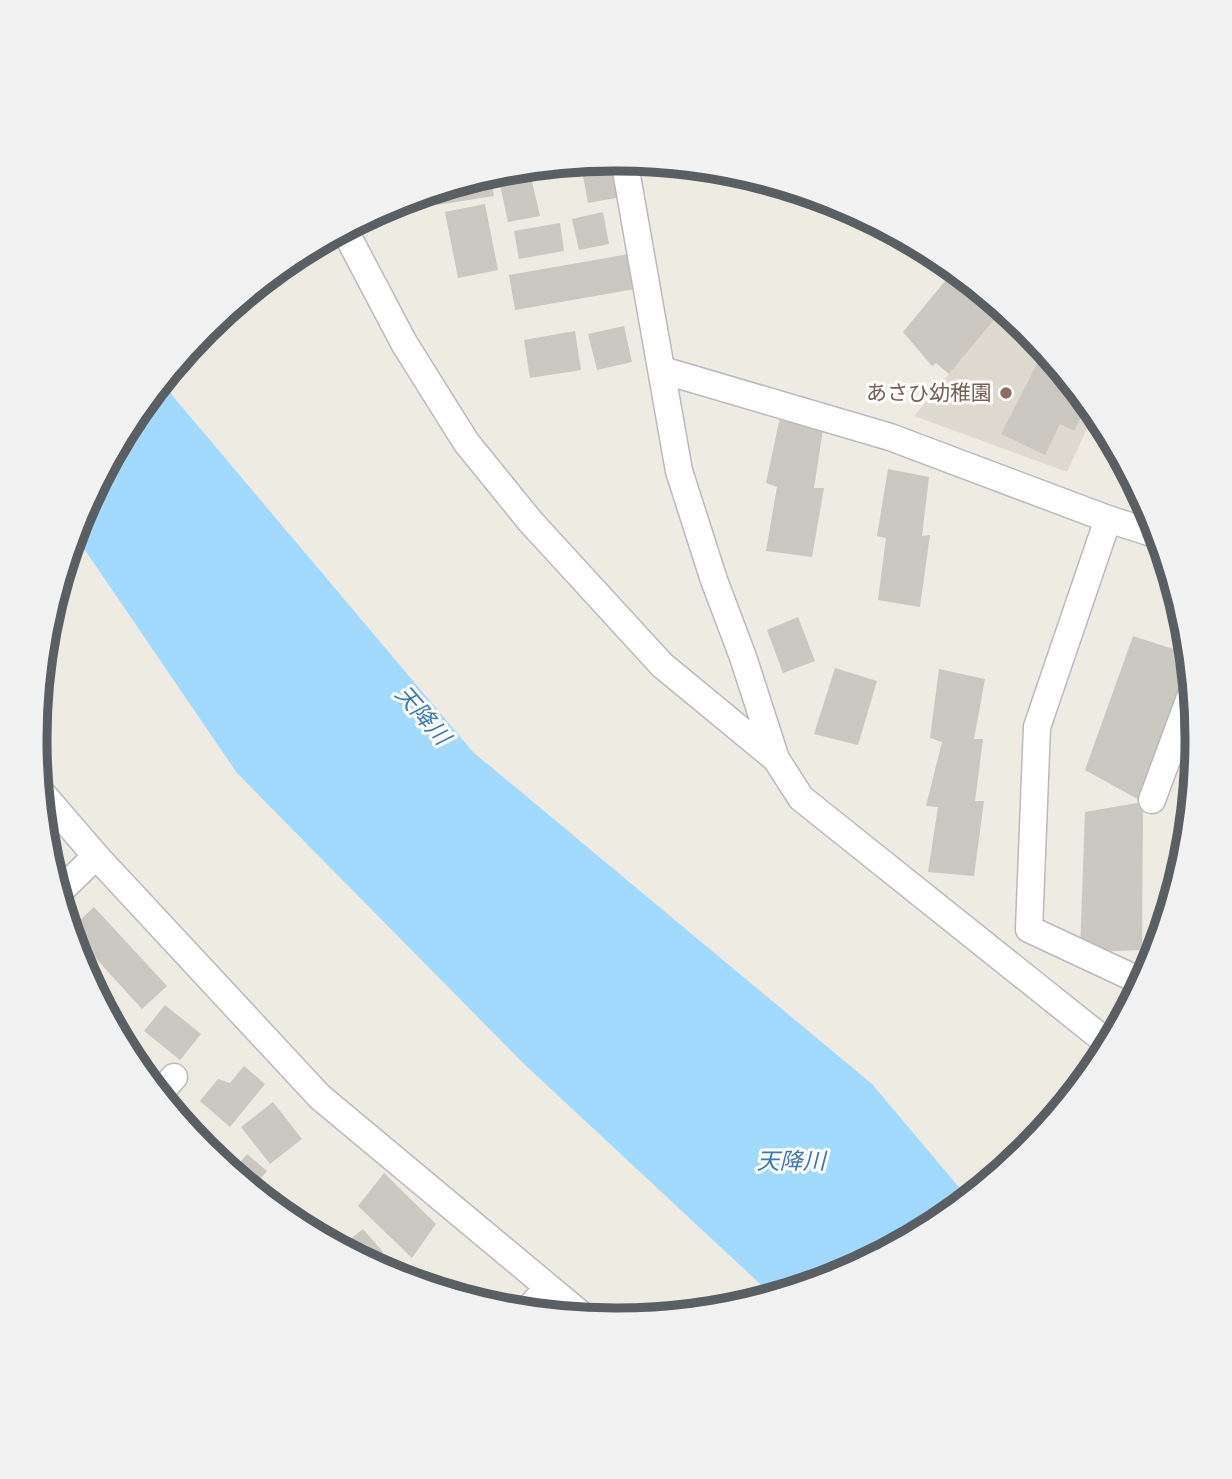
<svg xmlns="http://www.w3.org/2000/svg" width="1232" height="1479" font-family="Raleway,'Noto Sans JP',sans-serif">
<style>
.education{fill:#dedad0}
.water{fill:#a1d9ff}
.building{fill:#cbc7c1}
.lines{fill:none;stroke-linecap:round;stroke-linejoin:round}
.street-casing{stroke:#b7babf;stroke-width:29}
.street{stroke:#fff;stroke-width:26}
.education-dot{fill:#8d6e63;stroke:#fff;stroke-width:2.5}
.labels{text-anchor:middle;stroke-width:6;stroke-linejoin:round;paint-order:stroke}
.education-label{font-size:21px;fill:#785e54;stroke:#fff;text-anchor:end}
.water-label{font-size:23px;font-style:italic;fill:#3b79b4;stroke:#fff}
.rim{fill:none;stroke:#5a5f63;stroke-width:9}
</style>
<rect width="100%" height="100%" fill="#eeebe2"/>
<path class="education" d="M1003 309 1027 329 1095 411 1067 472 914 416Z"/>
<path class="water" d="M161 382 473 752 872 1084 968 1198 938 1223 838 1276 773 1296 522 1062 237 773 74 534 79 517 133 416Z"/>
<path class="building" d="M564 164 565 170 531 177 540 216 508 222 497 171Z
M615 164 621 197 588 203 582 170Z
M490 173 494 196 437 205 434 190Z
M485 204 498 270 458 278 445 212Z
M603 212 609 244 579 250 572 219Z
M560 223 564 251 519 259 514 231Z
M629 254 635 289 515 310 509 275Z
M955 269 1003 309 949 374 936 363 932 366 903 332Z
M624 326 632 362 597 370 588 334Z
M575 331 581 370 530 378 524 340Z
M1044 350 1088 403 1074 431 1060 424 1045 455 1001 434Z
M780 417 823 429 814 488H824L812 557 766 551 777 487 766 483Z
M888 469 929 477 922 536 930 535 920 607 878 600 886 538 877 536Z
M798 617 815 661 783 673 767 630Z
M1133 636 1189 654V659L1143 802 1142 950 1080 952 1085 812 1143 802 1085 770Z
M835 668 877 681 858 745 814 734Z
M939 669 985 679 974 739H983L975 801H984L974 876 928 872 938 807 926 806 942 742 930 738Z
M94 907 167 986 142 1009 70 930Z
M165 1005 201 1034 180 1060 144 1031Z
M244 1066 265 1084 230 1127 200 1101 218 1079 230 1083Z
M273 1102 302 1139 270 1164 241 1127Z
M247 1154 267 1171 252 1189 232 1172Z
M384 1173 436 1224 412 1258 358 1206Z
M363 1229 383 1252 370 1264 340 1247Z"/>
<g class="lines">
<defs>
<path id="street" d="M624 159 679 471 714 580 743 657 776 759 801 798 1109 1044
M344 229 404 343 466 442 530 521 662 665 776 759
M662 370 890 437 1108 519 1158 535
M1108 519 1037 727 1029 929 1136 979 1140 986
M40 791 96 856 320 1097 584 1317
M1152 800 1192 692
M58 893 96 856
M159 1094 174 1077
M526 1312 548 1287"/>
</defs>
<use href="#street" class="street-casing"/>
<use href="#street" class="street"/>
</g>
<circle class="education-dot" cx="1006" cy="393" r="7"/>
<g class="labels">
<g class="education-label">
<text x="992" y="400">あさひ幼稚園</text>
</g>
<g class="water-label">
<text transform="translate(423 715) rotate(49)" y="8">天降川</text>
<text x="791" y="1169">天降川</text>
</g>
</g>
<path d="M0 0H1232V1479H0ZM615 171H617A568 568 0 0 1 1185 739V740A568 568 0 0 1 617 1308H615A568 568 0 0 1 47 740V739A568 568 0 0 1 615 171Z" fill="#f2f2f3" fill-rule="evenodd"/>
<path class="rim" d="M615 171H617A568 568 0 0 1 1185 739V740A568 568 0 0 1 617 1308H615A568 568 0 0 1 47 740V739A568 568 0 0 1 615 171Z"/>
</svg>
